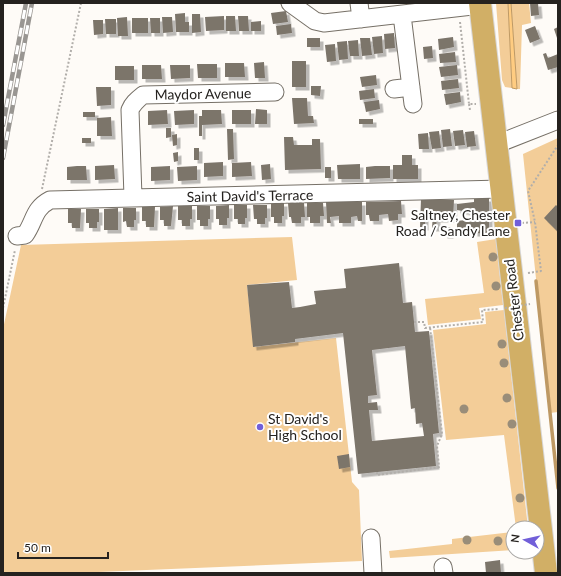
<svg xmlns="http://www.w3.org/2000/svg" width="561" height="576" font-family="Lato,sans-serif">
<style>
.green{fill:#f3cd98}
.water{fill:#ffcc81;stroke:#be9964}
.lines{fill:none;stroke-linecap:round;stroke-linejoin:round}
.stream{stroke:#be9964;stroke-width:3.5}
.building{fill:#7b746b;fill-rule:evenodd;filter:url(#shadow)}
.minor-casing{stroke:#767067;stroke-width:19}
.major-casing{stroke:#d8d7d7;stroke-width:24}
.path{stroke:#b1aeaa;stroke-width:2;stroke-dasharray:2 2;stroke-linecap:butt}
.minor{stroke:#fff;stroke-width:17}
.major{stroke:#d1af66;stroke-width:22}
.rail-casing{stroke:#999692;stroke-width:4.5}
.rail{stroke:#fff;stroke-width:3;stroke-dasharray:9;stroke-linecap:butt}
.path-bridge{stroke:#b1aeaa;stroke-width:2;stroke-dasharray:2 2;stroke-linecap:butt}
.tree{fill:#998d79}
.poi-dot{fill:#715fd9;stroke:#fff;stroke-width:1.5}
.labels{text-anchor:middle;stroke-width:4;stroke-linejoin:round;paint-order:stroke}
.street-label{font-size:14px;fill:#25221f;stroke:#fff}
.poi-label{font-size:14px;fill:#25221f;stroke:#fff;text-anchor:end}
</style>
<defs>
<filter id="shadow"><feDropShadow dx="3.5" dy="3.5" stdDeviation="0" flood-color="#0004"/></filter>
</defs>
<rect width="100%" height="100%" fill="#fefbf7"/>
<path class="green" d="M496 3H508L512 88 505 87 502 80Z
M511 3H529L531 23 522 25 520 89H517Z
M558 138V412L550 413 523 154Z
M292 237 297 280 247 285 254 347 336 338 352 482 359 490 362 561 74 573H3V329L21 245Z
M496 239 503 305 479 308 481 319 428 325 425 299 484 293 477 242Z
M504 310 528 528H516L504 435 446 440 433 330 486 324 485 312Z
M513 532V550L390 558 389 551 452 544V539Z"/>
<path class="water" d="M508 3H511L517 89 512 88Z"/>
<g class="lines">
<path class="stream" d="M536 281 558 488"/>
</g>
<path class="building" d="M530 3H538L539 15 531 16Z
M286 11 288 22 273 24 271 13Z
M185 13V22H189V32H176L175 14Z
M192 14H200L201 32 192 33Z
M224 16V30L206 31 205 17Z
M226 16H235L236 31H226Z
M238 16H248L249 31H239Z
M127 17 128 36H118L117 18Z
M162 17H172L173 32 163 33Z
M132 18H148V33H132Z
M150 18H160V33H151Z
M105 19H116V34H106Z
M93 20H103V34L94 35Z
M261 21V31H251V22Z
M291 24 292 33 277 35 276 26Z
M535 26 540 39 530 43 525 30Z
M558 27V38H557L554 29Z
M394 33 395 48 385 49 384 34Z
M382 36 383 53 374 54 372 37Z
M453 37 454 47 439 50 438 39Z
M307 38H320V47H307Z
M360 38H370L372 55 362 56Z
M358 40 359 56H350L348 41Z
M347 41 348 59 339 60 337 42Z
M335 44 336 61 327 62 325 45Z
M432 46 433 58 424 59 423 47Z
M455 52 456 62 440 63 439 54Z
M546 53 548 58 558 54V67L548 70 543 54Z
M292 61H306V87H292Z
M264 62 265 78H255L254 63Z
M225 63H244L245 77H225Z
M197 64H217V78H198Z
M142 65H161L162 79H142Z
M170 65H190V78L171 79Z
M457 65 458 75 441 77 439 67Z
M115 66H134V80H115Z
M376 75 377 85 362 87 360 77Z
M458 79 459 88 442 90 441 81Z
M311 86H321L320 96 311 95Z
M96 87H111V105L97 106Z
M374 89 375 98 360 100 359 91Z
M460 92 461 102 446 105 444 94Z
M292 98H307L308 116H313L314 123 294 124Z
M379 100 380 109 366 112 364 102Z
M256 109 267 110V124H255Z
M167 110 168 124 148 125V111Z
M194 110V124L175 125 174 111Z
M202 110H221L222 124 202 125V136H199V116H202Z
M232 110H251V124H232Z
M83 112H95V117H83Z
M111 117 112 136H97V118Z
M359 119H373V124H359Z
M166 128H171V137L166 138Z
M227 129H233L234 159 228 160Z
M450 129 452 146 443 147 441 130Z
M463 130 465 145 455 146 453 131Z
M439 131 441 148 432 149 429 132Z
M474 131 476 146 467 147 465 132Z
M428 133 429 149H419L418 134Z
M177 134V145L173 146 172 135Z
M284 137H293L294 145H312V139H320L321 169 285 170Z
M82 138H91V143H82Z
M194 148H199V160H194Z
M178 152V161L174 162 173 153Z
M402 155H412V165H418V179H393V165H402Z
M223 162V176L204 177V163Z
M251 162 252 176 232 177V163Z
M270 164 271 179 262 180 261 165Z
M360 164V179H338L337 165Z
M114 165 115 179 95 180V166Z
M77 166H86L87 180H67V167Z
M170 166V180L151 181V167Z
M197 166V180L178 181 177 167Z
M375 166H390V178L366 179V167Z
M325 167H331V178H325Z
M474 198H489V234L474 233V230L457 228V221L474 219V213L457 210V204L474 202Z
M421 199 454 200 453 219H437L436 228H432L433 214H425V227H420Z
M401 201 402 214H398V220L389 221 388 214 379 215V221H370L369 215H366V202Z
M326 202H362V221H358L357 216 351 217V223H339V216L330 217 331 223H327Z
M271 203H284V216H282V223H274V217H271Z
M288 203H304L305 217H301V223H292L291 217H289Z
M307 203H323L324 216H320V223H310V217H307Z
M229 205V218H227V225H219V219H216V206Z
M234 205H247V218H245V224H238V219H234Z
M253 205H267V218H265V224H257V219H254Z
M556 205 558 207V232L544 218Z
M173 206 171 226H164V220H160V207Z
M178 206H192V219H190V226H182V220H178Z
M197 206H210V219H208V226H200V220H197Z
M142 207H155L154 227H146V221H142Z
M118 208V230H104V209Z
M123 208H136V220H134V227H127L126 221 123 222Z
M68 209H81L80 228H72V223H68Z
M86 209H99V222H97V228H89V223H86Z
M444 227H451L450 235H444Z
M399 263 403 303 412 302 415 332 429 331 439 433 433 434 436 466 358 474 343 333 295 339V342L253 347 247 285 289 282 292 308 300 307 316 304 314 291 346 288 344 269ZM405 346 411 409 415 408 416 424 422 423 424 436 372 441 369 410H378L377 402 368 403V396L377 395 372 350Z
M349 454 350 467 339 469 337 456Z
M500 560 501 573H486L485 562Z"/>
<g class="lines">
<defs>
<path id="minor" d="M290 3 315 21 324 23 481 5
M359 3 361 19
M402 15 413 104
M394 89 411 87
M497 144 558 120
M133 197 130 110C133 103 137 100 143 95L275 92
M17 236 25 235C35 221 33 209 50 200L502 189
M371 538 373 573
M443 567 444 573"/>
<path id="major" d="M480 3 546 573"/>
</defs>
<use href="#minor" class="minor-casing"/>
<use href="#major" class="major-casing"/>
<path class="path" d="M460 22 469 104H476
M469 104 470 110
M42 189 81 3
M522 223 535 222
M528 273 541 271 535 222 528 191 558 145
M3 308 15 250
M414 322H424L425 328 483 322 482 310 498 309
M377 472V475L439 467 437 446 442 434 430 327"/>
<use href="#minor" class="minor"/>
<use href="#major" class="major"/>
<defs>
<path id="rail" d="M3 125 26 3
M3 158 32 3"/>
</defs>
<use href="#rail" class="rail-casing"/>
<use href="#rail" class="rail"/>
<path class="path-bridge" d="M505 308 530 304"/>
</g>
<g class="tree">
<circle cx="493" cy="257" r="4.5"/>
<circle cx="496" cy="286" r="4.5"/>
<circle cx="502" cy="344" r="4.5"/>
<circle cx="504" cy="363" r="4.5"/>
<circle cx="507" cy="398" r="4.5"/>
<circle cx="464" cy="409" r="4.5"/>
<circle cx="512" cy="424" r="4.5"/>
<circle cx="520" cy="498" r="4.5"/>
<circle cx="467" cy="540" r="4.5"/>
<circle cx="498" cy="541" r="4.5"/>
</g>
<g class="poi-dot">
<rect x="514" y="219" width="8" height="8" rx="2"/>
<circle cx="260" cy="427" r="4"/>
</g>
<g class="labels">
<g class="street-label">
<text transform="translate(203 94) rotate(-1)" y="5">Maydor Avenue</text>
<text transform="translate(250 196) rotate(-1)" y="5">Saint David's Terrace</text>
<text transform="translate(514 300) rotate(-97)" y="5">Chester Road</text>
</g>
<g class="poi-label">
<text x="510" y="220">Saltney, Chester<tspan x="510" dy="16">Road / Sandy Lane</tspan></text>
<text x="268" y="424" text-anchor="start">St David's<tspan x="268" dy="16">High School</tspan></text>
</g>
</g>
<rect width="561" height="576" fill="none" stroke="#25221f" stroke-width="8"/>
<g transform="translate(525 540) rotate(278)"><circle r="19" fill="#ffffff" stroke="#a8a7a5"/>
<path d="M0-3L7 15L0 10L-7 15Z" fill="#715fd9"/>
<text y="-6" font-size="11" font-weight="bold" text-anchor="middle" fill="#25221f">N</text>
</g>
<path d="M18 552v6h90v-6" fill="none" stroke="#25221f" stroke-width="2"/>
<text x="24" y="552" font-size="12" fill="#25221f" stroke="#ffffff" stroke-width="3" paint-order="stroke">50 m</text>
</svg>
